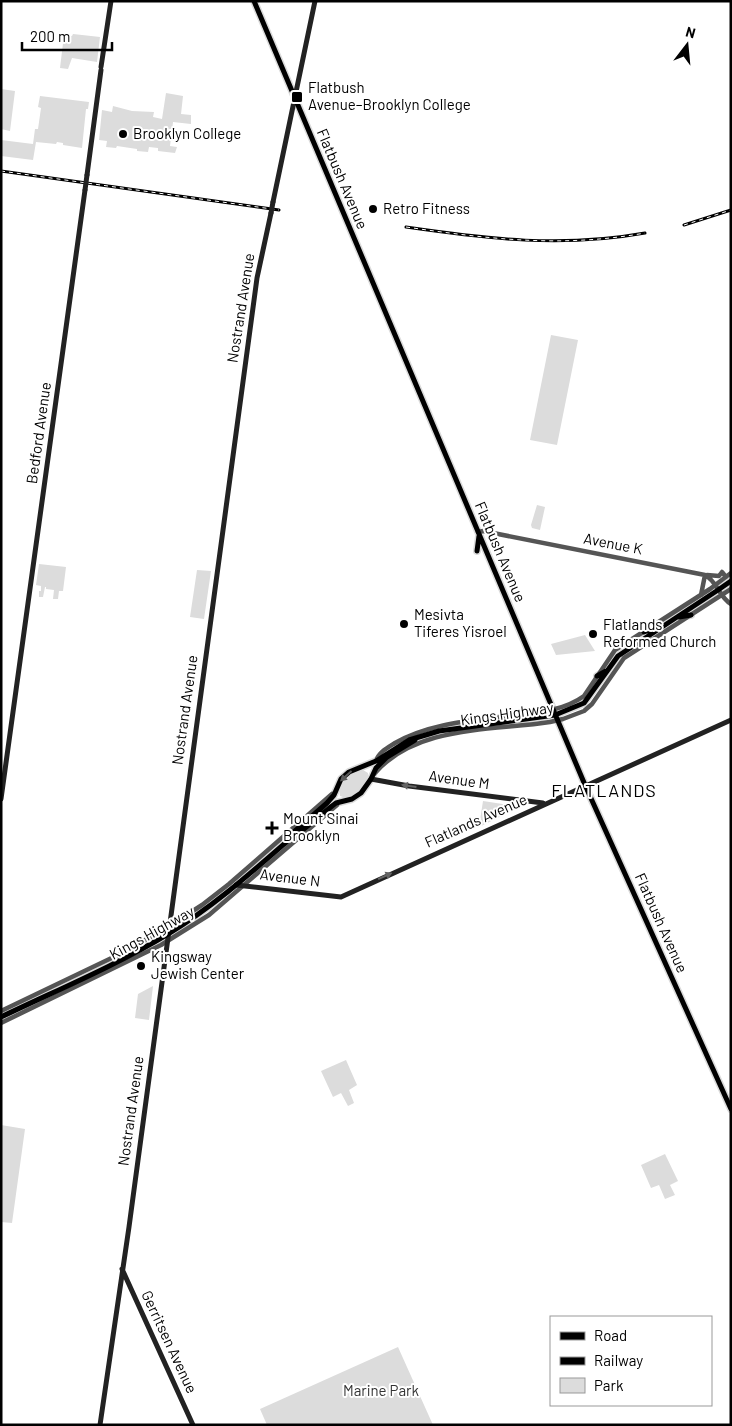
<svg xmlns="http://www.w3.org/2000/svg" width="732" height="1426" font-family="Barlow,sans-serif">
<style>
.green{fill:#dcdcdc}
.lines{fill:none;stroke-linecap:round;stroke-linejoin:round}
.primary-casing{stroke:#dbdbdb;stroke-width:8}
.tertiary{stroke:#555;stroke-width:4.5}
.secondary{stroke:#222;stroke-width:5}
.primary{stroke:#000;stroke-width:5}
.rail-casing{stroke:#000;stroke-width:3}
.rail{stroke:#fff;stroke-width:1;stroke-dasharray:4;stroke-linecap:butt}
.secondary-bridge{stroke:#222;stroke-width:5}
.oneway{fill:#595959}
.oneway2{fill:#646464}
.poi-dot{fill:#000;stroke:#fff;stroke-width:2}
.labels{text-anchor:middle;stroke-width:4;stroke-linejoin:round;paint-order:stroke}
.poi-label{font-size:15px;fill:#000;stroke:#fff;text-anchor:start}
.street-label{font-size:15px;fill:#000;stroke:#fff}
.park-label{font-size:15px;fill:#333;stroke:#fff}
.quarter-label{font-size:18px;letter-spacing:1px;fill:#000;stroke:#fff}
</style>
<rect width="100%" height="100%" fill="#fff"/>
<path class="green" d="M73 34 100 37 97 62 72 58 68 69 60 68 64 35 72 36Z
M1 89 15 91 10 131 1 129Z
M166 93 183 96 181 114 191 115V124L173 122 170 146 177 147 175 153 158 151V148L149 147 148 152 137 151V149L117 146 116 148 106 147 107 141 99 140 102 110 112 112 113 106 132 111 154 112 153 117 162 119Z
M40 96 89 102 88 109H86L82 148 63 145V143L57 142 56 144 36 142 33 160 1 156V140L33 144 35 129H38L41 108 38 107Z
M551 335 578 340 557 445 530 440Z
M537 505 545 507 540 530 532 528 531 525Z
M39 564 66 567 63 591H59L58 599H53L54 590 46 589V587H45L43 597H39V591H41V586L36 585Z
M197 570 211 571 204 619 190 617Z
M585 635 595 651 556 655 551 644Z
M363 770 368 773C369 786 357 795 346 798L340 796C337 782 350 771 363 770Z
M483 801 509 805 508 813 479 827Z
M153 986 149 1020 135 1018 138 994Z
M346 1060 357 1085 349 1090 354 1103 348 1106 341 1093 333 1097 321 1071Z
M1 1125 25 1129 12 1223 1 1222Z
M665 1154 678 1181 670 1185 675 1195 665 1199 659 1185 651 1188 641 1165Z
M398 1347 433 1425H267L260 1409Z"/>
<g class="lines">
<defs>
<path id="primary" d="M254 1 585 785 731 1109
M477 551 479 536
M679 617 691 615
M644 632 656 628
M597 676 606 671
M291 838 295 831 327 803 334 795 341 779 349 772 376 761 409 740 439 731 555 715 584 703 618 656 718 590 731 581
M1 1017C57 990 115 966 168 934 213 907 252 872 291 838L294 837 332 806 336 803 352 799 361 793 371 779 376 768 387 757 415 740"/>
</defs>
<use href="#primary" class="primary-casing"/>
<path class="tertiary" d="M478 532 483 531 705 575C717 581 719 597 731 604
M707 575 719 576 722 572 726 577
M701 595 705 575
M376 761C379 752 387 748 395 743 429 724 468 721 507 716 533 713 562 712 584 696L615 650 710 589 731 573
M374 774C416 725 492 731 550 722L563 719 584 711 592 704 624 658 731 589
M1 1011 122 953 168 927 202 905 229 884 332 794
M1 1023 161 945 209 915 337 805"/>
<path class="secondary" d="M101 67 111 1
M87 175 101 70
M273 202 315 1
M371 779 409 786 543 803
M1 799 85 190
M236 885 341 897 731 720
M122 1269 193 1425
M100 1425 129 1227 257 278 271 213"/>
<use href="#primary" class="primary"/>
<defs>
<path id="rail" d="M1 171 279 210
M684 225 731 210
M406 227C489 239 561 248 645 233"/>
</defs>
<use href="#rail" class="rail-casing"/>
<use href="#rail" class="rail"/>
<path class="secondary-bridge" d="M85 190 87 175
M271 213 273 202"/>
</g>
<defs><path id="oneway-solid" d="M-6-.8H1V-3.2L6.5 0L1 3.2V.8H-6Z" transform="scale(1.25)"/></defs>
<use class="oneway" href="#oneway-solid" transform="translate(346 776) rotate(138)"/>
<g class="oneway2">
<use href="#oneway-solid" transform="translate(409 786) rotate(-172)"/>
<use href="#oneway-solid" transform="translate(385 876) rotate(-24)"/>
</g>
<g class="poi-dot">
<rect x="291" y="91" width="12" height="12" rx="2.5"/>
<circle cx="123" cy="134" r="5"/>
<circle cx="373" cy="209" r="5"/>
<circle cx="404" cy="624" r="5"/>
<circle cx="593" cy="634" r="5"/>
<path d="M269.5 820.5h5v5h5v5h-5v5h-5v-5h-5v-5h5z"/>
<circle cx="141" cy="966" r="5"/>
</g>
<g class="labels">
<g class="poi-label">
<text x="308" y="93">Flatbush<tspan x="308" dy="17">Avenue–Brooklyn College</tspan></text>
<text x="133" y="139">Brooklyn College</text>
<text x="383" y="214">Retro Fitness</text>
<text x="414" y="620">Mesivta<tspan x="414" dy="17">Tiferes Yisroel</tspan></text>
<text x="603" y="630">Flatlands<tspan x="603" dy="17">Reformed Church</tspan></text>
<text x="283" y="824">Mount Sinai<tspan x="283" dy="17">Brooklyn</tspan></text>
<text x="151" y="962">Kingsway<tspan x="151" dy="17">Jewish Center</tspan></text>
</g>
<g class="street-label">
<text transform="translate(342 179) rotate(67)" y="5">Flatbush Avenue</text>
<text transform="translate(241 308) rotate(-81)" y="5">Nostrand Avenue</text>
<text transform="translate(39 433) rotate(-82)" y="5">Bedford Avenue</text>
<text transform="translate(613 544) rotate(11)" y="5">Avenue K</text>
<text transform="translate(500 552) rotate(67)" y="5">Flatbush Avenue</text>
<text transform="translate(185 710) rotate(-82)" y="5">Nostrand Avenue</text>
<text transform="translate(507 714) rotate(-8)" y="5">Kings Highway</text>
<text transform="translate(459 780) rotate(8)" y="5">Avenue M</text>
<text transform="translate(476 821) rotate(-24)" y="5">Flatlands Avenue</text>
<text transform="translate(290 878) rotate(7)" y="5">Avenue N</text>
<text transform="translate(661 923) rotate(66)" y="5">Flatbush Avenue</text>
<text transform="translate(152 933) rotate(-29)" y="5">Kings Highway</text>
<text transform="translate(131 1111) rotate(-82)" y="5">Nostrand Avenue</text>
<text transform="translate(169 1342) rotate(65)" y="5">Gerritsen Avenue</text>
</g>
<g class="park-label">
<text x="381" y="1396">Marine Park</text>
</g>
<g class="quarter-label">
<text x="604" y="797">FLATLANDS</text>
</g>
</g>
<rect width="732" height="1426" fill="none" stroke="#000000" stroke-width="5"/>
<rect x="550" y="1316" width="162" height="90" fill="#ffffff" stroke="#999999"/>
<rect x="560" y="1332" width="25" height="8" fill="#000000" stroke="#999999"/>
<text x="594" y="1341" font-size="15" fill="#000000">Road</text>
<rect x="560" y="1357" width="25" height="8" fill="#000000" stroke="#999999"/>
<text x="594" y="1366" font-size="15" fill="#000000">Railway</text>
<rect x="560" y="1378" width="25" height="15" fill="#dcdcdc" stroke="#999999"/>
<text x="594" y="1391" font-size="15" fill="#000000">Park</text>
<g transform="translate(687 45) rotate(16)" stroke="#ffffff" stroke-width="4" paint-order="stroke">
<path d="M0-4L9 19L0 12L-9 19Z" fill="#000000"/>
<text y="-8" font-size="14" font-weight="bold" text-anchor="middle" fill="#000000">N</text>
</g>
<path d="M22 42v8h90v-8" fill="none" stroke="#000000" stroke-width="2.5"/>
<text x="30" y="42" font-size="15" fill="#000000" stroke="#ffffff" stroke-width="4" paint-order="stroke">200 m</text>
</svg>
